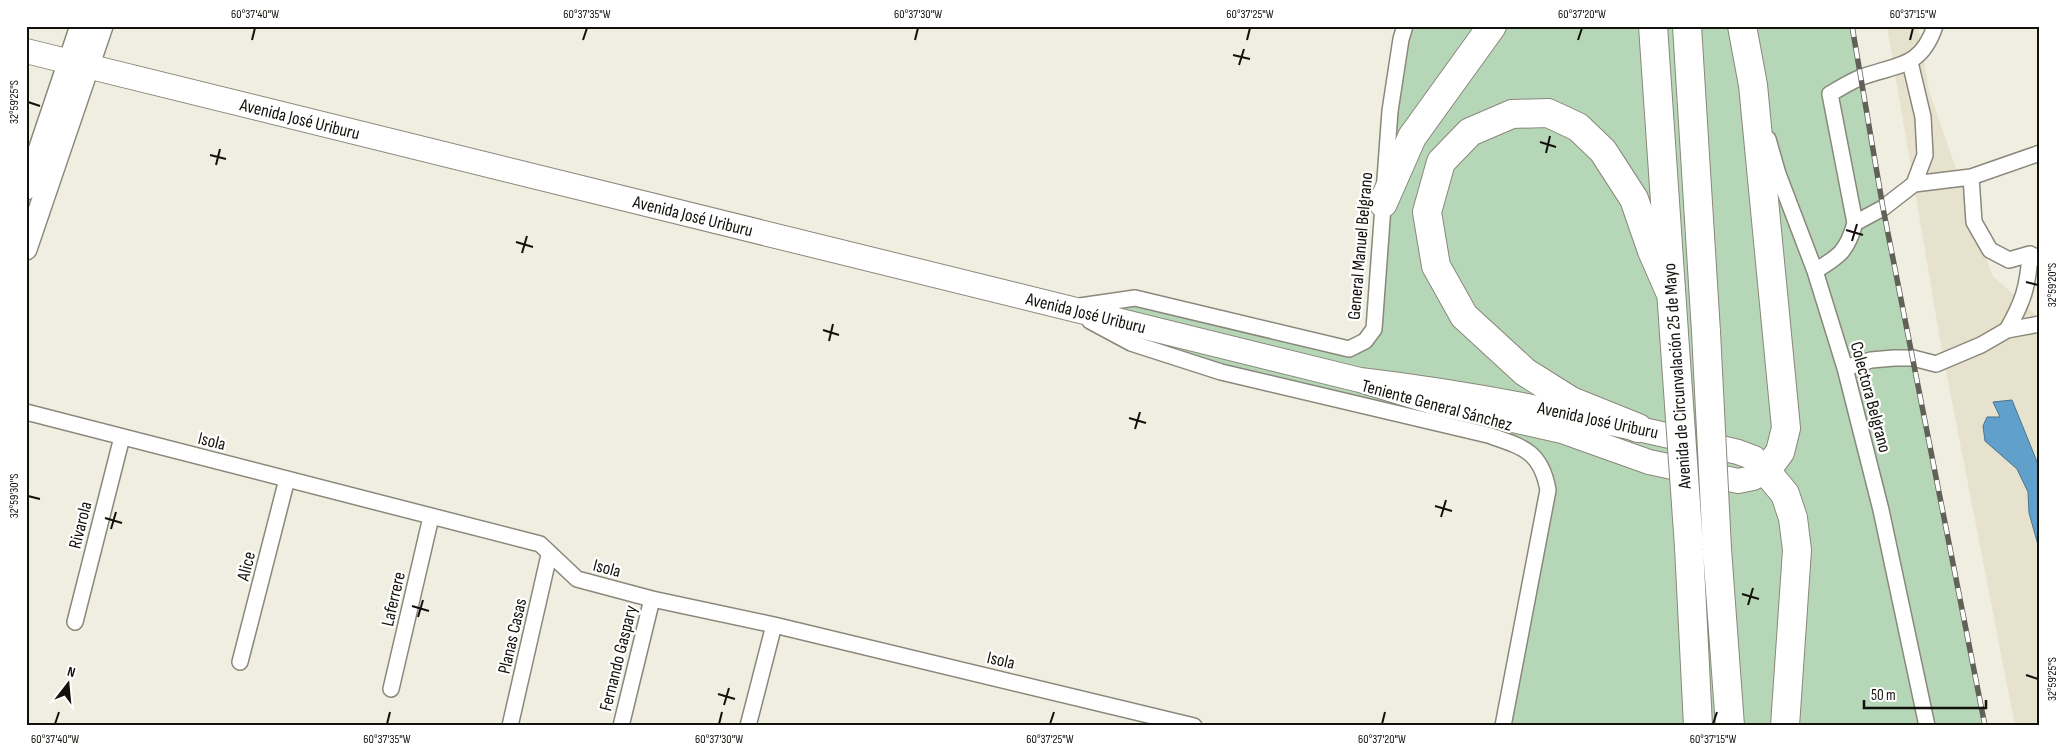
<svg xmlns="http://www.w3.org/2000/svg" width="2066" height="752" font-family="'Sofia Sans Condensed',sans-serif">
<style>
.built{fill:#e6e2cd}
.green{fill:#b5d7b7}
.water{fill:#61a0ca;stroke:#497591}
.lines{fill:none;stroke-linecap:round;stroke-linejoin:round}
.street-casing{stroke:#8a877b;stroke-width:18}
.secondary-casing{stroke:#8a877b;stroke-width:24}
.primary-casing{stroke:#8a877b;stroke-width:26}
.highway-casing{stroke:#8a877b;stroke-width:30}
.street{stroke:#fff;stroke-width:15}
.secondary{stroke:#fff;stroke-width:21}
.primary{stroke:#fff;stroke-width:24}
.highway{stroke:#fff;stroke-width:28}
.rail-casing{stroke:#626158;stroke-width:5.5}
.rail{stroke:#fff;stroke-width:4;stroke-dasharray:11;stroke-linecap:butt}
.highway-bridge-casing{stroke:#8a877b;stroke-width:30;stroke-linecap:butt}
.highway-bridge{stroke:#fff;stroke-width:28}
.ticks{fill:none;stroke:#12110c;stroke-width:2}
.labels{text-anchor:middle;stroke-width:4.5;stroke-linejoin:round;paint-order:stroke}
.street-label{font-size:18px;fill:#12110c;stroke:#fff}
.neatline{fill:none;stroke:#12110c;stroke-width:2}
.ticks-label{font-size:12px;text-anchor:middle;fill:#12110c}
</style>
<rect width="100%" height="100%" fill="#f0eee0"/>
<path class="built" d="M1887 26H1918L1929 90 1992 275 2040 319V726H2015L1941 345Z"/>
<path class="green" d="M1405 26H1852L1883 208 1985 726H1503L1548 490 1534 455 1221 372 1066 308 1135 298 1349 349 1365 341Z"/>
<path class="water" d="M2012 400 2040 469V552L2029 513 2028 492 2017 469 1985 441 1983 426 1987 417H2000L1993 402Z"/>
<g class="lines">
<defs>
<path id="street" d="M1768 139 1778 174 1815 271 1845 368 1881 510 1927 726
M1971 177 1974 222 1990 250 2009 260 2030 254 2040 259
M1914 184 1971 177 2040 153
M1855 223 1883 208 1914 184 1925 155 1923 117 1910 62
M1815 271C1840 256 1847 251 1855 223L1830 94C1840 88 1851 81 1862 77 1898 64 1921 68 1935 26
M1080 306 1135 298 1349 349 1365 341 1374 329 1390 111 1401 39 1405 26
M1090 321 1131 343 1221 372 1488 435C1523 447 1541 451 1548 490L1503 726
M2007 330C2023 302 2028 287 2030 254
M1845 368 1871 360 1894 358H1913L1936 364 1981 345 2007 330 2040 324
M26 412 540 544 577 579 652 599 774 625 1194 726
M75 622 122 437
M240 662 287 479
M391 689 431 517
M510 726 549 555
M621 726 652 599
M748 726 774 625"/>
<path id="secondary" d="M26 189 81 26
M26 249 102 26"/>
<path id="primary" d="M26 51 1360 380 1436 403 1562 431 1649 462 1738 481 1753 478 1766 471 1754 458 1738 452C1613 422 1488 395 1360 380"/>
<path id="highway" d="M1653 26 1675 348
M1687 26 1706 332
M1742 26 1753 85 1786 428 1780 452 1766 471 1785 494 1793 518 1797 550 1785 726
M1383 203 1412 137 1492 26
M1638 428 1571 401 1525 372 1464 316 1436 266 1427 212 1441 162 1470 132 1512 114 1548 113 1578 127 1603 151 1634 199 1652 251 1670 292
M1689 547 1698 726
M1717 549 1730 726"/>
</defs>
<use href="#street" class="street-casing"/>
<use href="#secondary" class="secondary-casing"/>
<use href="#primary" class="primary-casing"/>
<use href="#highway" class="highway-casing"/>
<use href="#street" class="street"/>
<use href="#secondary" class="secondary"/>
<use href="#primary" class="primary"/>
<use href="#highway" class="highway"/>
<defs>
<path id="rail" d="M1852 26 1883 208 1985 726"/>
</defs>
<use href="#rail" class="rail-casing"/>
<use href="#rail" class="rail"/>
<defs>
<path id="highway-bridge" d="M1706 332 1717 549
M1675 348 1689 547"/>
</defs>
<use href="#highway-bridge" class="highway-bridge-casing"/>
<use href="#highway-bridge" class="highway-bridge"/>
</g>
<path class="ticks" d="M252 40 255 28M583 40 587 28M915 40 918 28M1247 40 1250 28M1578 40 1582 28M1910 40 1913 28M1233 55 1250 59M1239 65 1244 49M28 102 40 106M1540 142 1556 147M1546 153 1550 136M210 155 226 159M216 165 220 149M1846 230 1863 235M1852 241 1857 224M516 242 533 247M522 253 527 236M2026 282 2038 285M823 330 839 335M829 341 833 324M1129 418 1146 423M1135 429 1140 412M28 496 40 499M1435 506 1452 511M1441 517 1446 500M105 518 122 523M111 529 116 512M1742 594 1759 599M1748 605 1753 588M412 606 429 611M418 617 423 600M2026 675 2038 679M718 694 735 699M724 705 729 688M55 724 59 712M387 724 390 712M719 724 722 712M1050 724 1054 712M1382 724 1385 712M1713 724 1717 712"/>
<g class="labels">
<g class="street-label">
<text transform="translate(300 119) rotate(14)" y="6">Avenida José Uriburu</text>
<text transform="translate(693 216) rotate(14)" y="6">Avenida José Uriburu</text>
<text transform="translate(1360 246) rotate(-85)" y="6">General Manuel Belgrano</text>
<text transform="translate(1086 313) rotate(14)" y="6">Avenida José Uriburu</text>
<text transform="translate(1677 376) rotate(-94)" y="6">Avenida de Circunvalación 25 de Mayo</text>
<text transform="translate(1871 397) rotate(75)" y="6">Colectora Belgrano</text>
<text transform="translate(1437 405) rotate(15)" y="6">Teniente General Sánchez</text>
<text transform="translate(1598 420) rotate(12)" y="6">Avenida José Uriburu</text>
<text transform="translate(212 441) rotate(14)" y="6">Isola</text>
<text transform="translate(80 525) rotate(-76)" y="6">Rivarola</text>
<text transform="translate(246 566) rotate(-76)" y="6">Alice</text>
<text transform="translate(607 568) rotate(15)" y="6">Isola</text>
<text transform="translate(393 599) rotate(-77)" y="6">Laferrere</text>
<text transform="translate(512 636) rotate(-77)" y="6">Planas Casas</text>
<text transform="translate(618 658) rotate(-76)" y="6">Fernando Gaspary</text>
<text transform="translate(1001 660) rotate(13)" y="6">Isola</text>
</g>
</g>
<rect width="2066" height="752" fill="none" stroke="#ffffff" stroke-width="55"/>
<g transform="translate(68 684) rotate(16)" stroke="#ffffff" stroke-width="4" paint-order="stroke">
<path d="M0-4L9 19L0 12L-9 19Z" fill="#12110c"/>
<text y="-8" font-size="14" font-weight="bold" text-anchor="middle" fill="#12110c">N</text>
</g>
<path d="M1864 700v8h122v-8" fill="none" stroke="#12110c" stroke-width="2.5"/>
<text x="1871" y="700" font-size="15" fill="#12110c" stroke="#ffffff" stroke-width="4" paint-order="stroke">50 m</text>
<rect x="28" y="28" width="2010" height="696" class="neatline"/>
<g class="ticks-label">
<text x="255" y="18">60°37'40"W</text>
<text x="587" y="18">60°37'35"W</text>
<text x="918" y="18">60°37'30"W</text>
<text x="1250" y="18">60°37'25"W</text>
<text x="1582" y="18">60°37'20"W</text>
<text x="1913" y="18">60°37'15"W</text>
<text transform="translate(14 102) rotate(-90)" y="4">32°59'25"S</text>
<text transform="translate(2052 285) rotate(-90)" y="4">32°59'20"S</text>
<text transform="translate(14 496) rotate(-90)" y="4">32°59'30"S</text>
<text transform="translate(2052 679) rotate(-90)" y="4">32°59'25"S</text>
<text x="55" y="743">60°37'40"W</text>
<text x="387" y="743">60°37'35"W</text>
<text x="719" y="743">60°37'30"W</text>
<text x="1050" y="743">60°37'25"W</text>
<text x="1382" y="743">60°37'20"W</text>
<text x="1713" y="743">60°37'15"W</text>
</g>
</svg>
